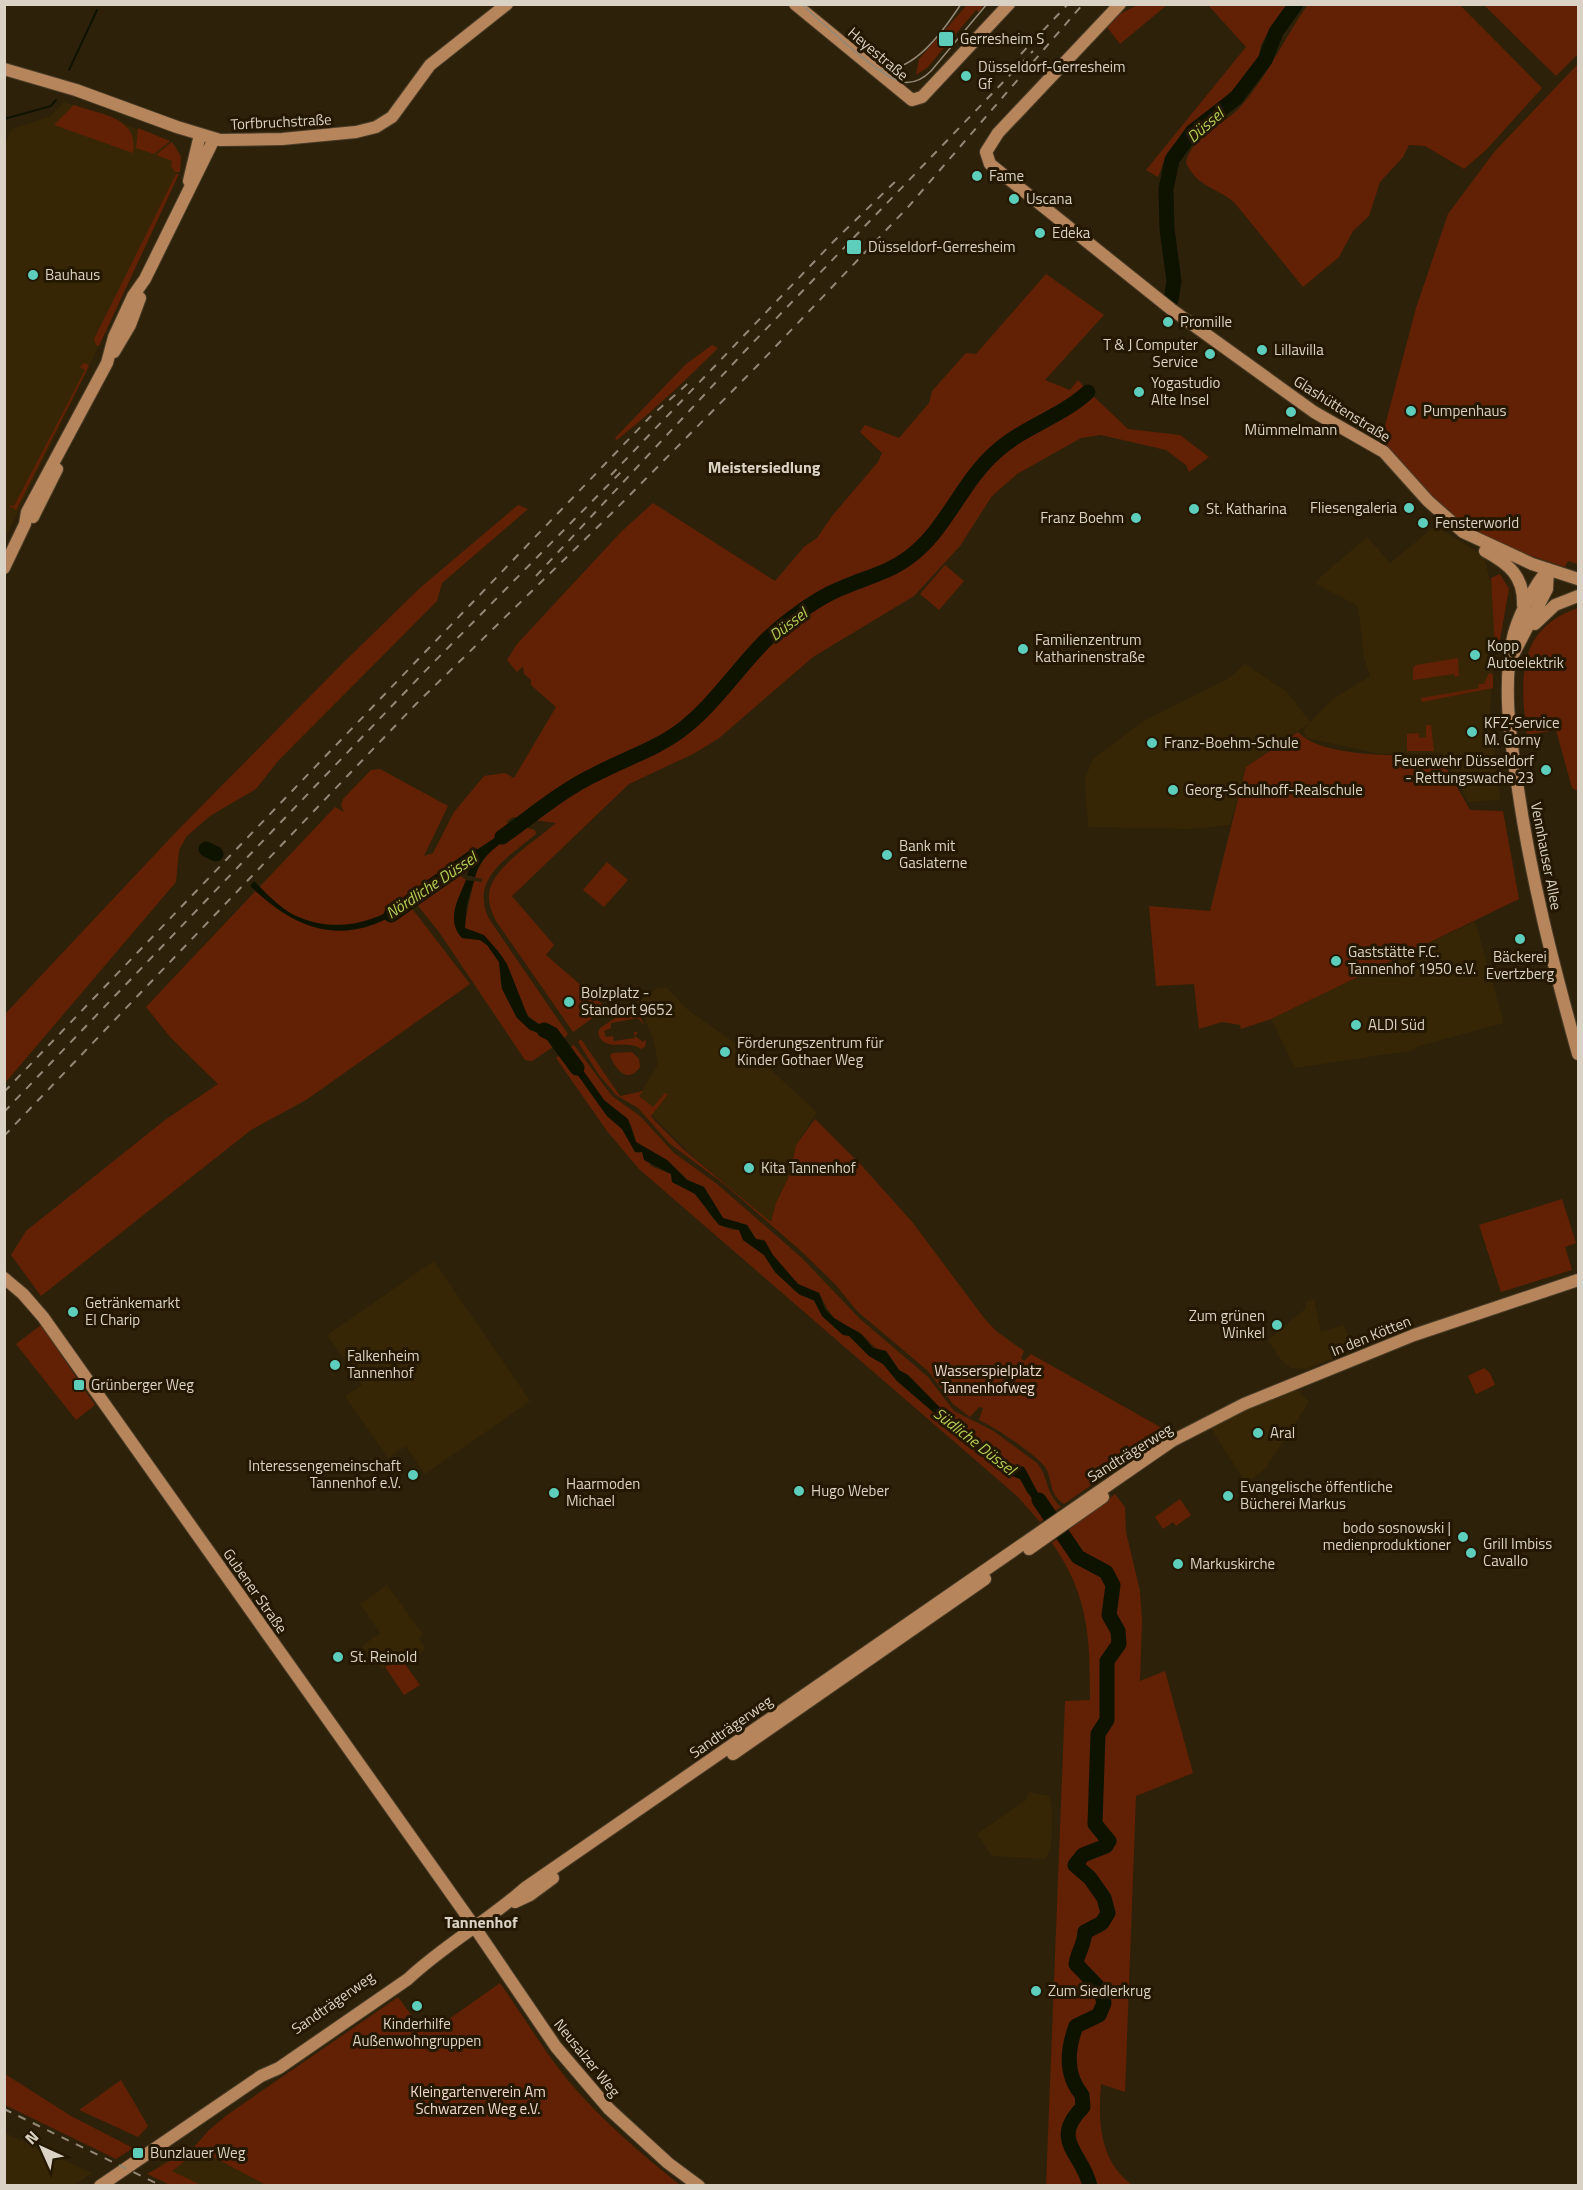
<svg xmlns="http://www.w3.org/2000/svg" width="1583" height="2190" font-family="'Titillium Web',sans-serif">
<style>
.built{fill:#362606}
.green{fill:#622104}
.water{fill:#0e1300}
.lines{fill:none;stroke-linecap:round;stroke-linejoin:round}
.stream{stroke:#0e1300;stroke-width:2}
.river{stroke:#0e1300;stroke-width:15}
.secondary-casing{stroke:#4a3d28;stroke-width:14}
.secondary{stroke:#b7855c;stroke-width:12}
.tram{stroke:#928876;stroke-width:1.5}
.rail{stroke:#928876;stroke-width:2;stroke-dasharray:8 8;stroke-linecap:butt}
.poi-dot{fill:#5ccebb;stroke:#241802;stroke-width:2}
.labels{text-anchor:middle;stroke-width:6;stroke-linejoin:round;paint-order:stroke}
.poi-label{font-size:15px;fill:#dad2c4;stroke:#241802;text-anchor:start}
.street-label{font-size:15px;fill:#dad2c4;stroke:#241802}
.park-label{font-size:15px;fill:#f0d8cf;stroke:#241802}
.water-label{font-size:16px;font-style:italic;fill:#b2ce53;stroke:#241802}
.neighbourhood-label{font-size:16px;font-weight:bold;fill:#dad2c4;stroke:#241802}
</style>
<rect width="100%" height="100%" fill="#2e210a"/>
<path class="built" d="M64 102 169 141 176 146 181 156V167L98 348 5 538V143L12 129 51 116Z
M1435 526 1484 556 1495 602V653L1490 707 1500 800 1468 802 1442 753 1380 754 1307 738 1303 731 1308 724 1246 767 1230 825 1191 829 1088 827 1085 778 1093 759 1142 722 1228 679 1245 664 1287 692 1310 722 1333 699 1370 676 1364 658 1358 606 1316 584 1317 580 1367 537 1390 563Z
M1475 921 1504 1023 1415 1047V1050L1295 1068 1271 1019Z
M658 987 667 988 688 1010 761 1061 817 1112 796 1145 790 1174 780 1194 772 1223 694 1157 650 1113 653 1107 639 1096 658 1064 654 1042 638 1002Z
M434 1261 530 1401 425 1474 406 1446 388 1458 345 1396 362 1385 327 1335Z
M1314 1299 1321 1332 1344 1325 1351 1343 1349 1353 1305 1369 1291 1368 1281 1360 1268 1340 1306 1308 1305 1302Z
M1288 1390 1299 1391 1309 1402 1265 1469 1246 1483 1210 1427Z
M387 1585 423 1634 419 1638 425 1648 416 1657 410 1655 400 1661 398 1659 382 1669 362 1646 380 1633 360 1604Z
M1029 1792 1049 1796 1052 1810 1051 1846 1046 1859 992 1856 977 1834 1026 1800Z
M5 2133 92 2173 75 2185H5Z
M194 2147 266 2185H201L159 2165Z"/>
<path class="green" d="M1308 4 1460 5 1542 88 1486 150 1464 169 1425 146 1409 145 1403 157 1380 182 1369 216 1353 231 1339 257 1303 287 1234 202C1214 186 1199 188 1186 163 1191 136 1225 125 1242 105 1268 75 1285 37 1308 4Z
M967 5H984L979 12 976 10 927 68 916 75 919 59Z
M1137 5H1167L1120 44 1107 27 1120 14Z
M1208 5H1289L1272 25 1261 45 1258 60 1241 83 1184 132 1167 153 1158 177 1146 170 1246 47Z
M1484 5H1578V54L1556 76Z
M1578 64V564L1568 561 1565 567C1533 556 1489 544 1462 525 1431 503 1407 468 1382 440V437L1416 308 1448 214 1495 151Z
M74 105C102 115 139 117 133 153L54 125Z
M138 128 170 141 154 154 136 148Z
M172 142 181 157 180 172H175L171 166 172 161 156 155Z
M176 174H179L99 346 96 345 94 339Z
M1046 274 1104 315 1045 380 1070 390 1078 380 1088 391C1060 415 1025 425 997 450 961 480 947 525 915 552 886 577 844 579 814 601 795 614 776 628 760 644 733 672 712 706 680 730 655 749 623 759 595 773 569 785 546 803 522 818L513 817 506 822 514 825 404 898 470 984 306 1100 251 1130 41 1296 11 1255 26 1231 165 1120 218 1084 171 1038 146 1007 335 807 344 812 341 805 343 799 371 770 380 769 448 806 424 856 433 853 454 812 484 776 505 773 514 778 556 707 531 685V680L524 674 523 666 517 672 507 660 517 644 622 531 653 503 775 581 804 547 817 538 832 516 878 462 882 453 860 432 865 425 899 438 929 403 932 391 966 353 976 354Z
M712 345 718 348C686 380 653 411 617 440L615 438 685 365Z
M84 363 89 365 87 370 16 510 8 505 14 506 85 370 80 367Z
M1090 393 1128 429 1180 435 1209 457 1189 472 1186 465 1166 450 1101 435 1081 438 1017 474 992 496 960 546 914 596 813 657 718 739 693 754 629 784 512 896 554 945 546 955 607 1008 573 1032 496 921C492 913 488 903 489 894 490 869 538 839 556 823L533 820 591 780 654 749 700 716 756 652 793 618 847 587 894 569 917 553 934 536 961 492 984 464 1019 435 1078 403Z
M518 505 528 509 442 583 437 601 278 761 256 789 210 816 187 836 179 850 176 882 5 1083V1014L177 831 342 664 420 588Z
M945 565 964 581 939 610 920 594Z
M1500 574 1509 589 1499 645 1495 648 1491 578Z
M1578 608V791L1572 788 1556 730 1527 735C1520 680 1516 629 1578 608Z
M1458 658 1459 676 1455 677 1454 674 1413 680V668L1416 665Z
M1489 673 1493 675V688L1422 702 1421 698 1479 688 1478 684H1484Z
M1426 725H1431L1434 751H1407V734L1419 733V738L1426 737Z
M1298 732C1321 758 1405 756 1439 755L1470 810 1503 811 1519 899 1271 1019 1241 1029 1240 1025 1222 1022 1199 1029 1194 984 1156 986 1149 906 1210 911 1246 767Z
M524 827 535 830 536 834C509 857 469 878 489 919L568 1034 561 1041 547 1023 539 1024C521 1017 515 981 506 963 497 944 474 941 464 926L474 881 482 882V879L475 877C482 853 504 841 524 827Z
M607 862 628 880 604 907 583 890Z
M457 873 466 880C459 899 445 919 462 938L480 940 487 945 499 962 501 984 517 1018 550 1037 556 1045 532 1061 525 1060 439 932 415 902Z
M635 1005 644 1025 638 1018 611 1023V1028L604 1031 606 1037 613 1036 614 1041 635 1038 634 1032H638L635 1036 643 1042 646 1039 645 1047 641 1049C627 1038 604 1054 598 1033L600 1028Z
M581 1039 620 1096 643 1091 639 1096 653 1107 665 1093 668 1094 651 1116 655 1121 683 1149 771 1222 776 1203 790 1174 796 1145 815 1119 863 1167 913 1223 984 1318 996 1331 1024 1351 1021 1358 1024 1361 1031 1354 1160 1427 1164 1430 1162 1436 1064 1504C1047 1492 1054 1481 1045 1467 1037 1455 993 1426 979 1420L983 1408 979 1407 970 1417 953 1404 928 1371 857 1311 835 1284 801 1251 724 1184 669 1143 638 1108 616 1095 599 1075 578 1042Z
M574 1045 612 1096 640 1116 674 1153 717 1184 802 1258 859 1318 928 1377 954 1411 992 1430 1037 1463C1049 1477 1044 1491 1061 1507L1053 1512 1039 1495 1026 1470 1006 1463 992 1445 980 1443 976 1436 953 1421 908 1375 899 1370 886 1351C871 1349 870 1340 859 1332 855 1329 850 1329 846 1327 830 1318 827 1307 819 1293L798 1284 772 1255 764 1240 756 1239 747 1225 723 1218 704 1187 688 1180 667 1160 636 1142 631 1125 604 1100 570 1052 568 1049Z
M632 1052 639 1059 640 1067C627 1085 616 1069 610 1056L612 1053Z
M562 1053 607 1116 622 1129 637 1153 642 1152 651 1166 671 1174 672 1182C679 1186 689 1189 694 1193 710 1208 711 1230 740 1230L743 1240 764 1255 775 1272 796 1292 814 1301 822 1316 843 1335H848L869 1356 883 1364 897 1381 1003 1472 1020 1479 1047 1517 1040 1522 1017 1496 639 1169 607 1131 556 1058Z
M1562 1199 1576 1243 1565 1247 1572 1270 1501 1292 1479 1225Z
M41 1325 95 1405 76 1420 16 1344Z
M1484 1368 1490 1373 1495 1385 1476 1394 1468 1376Z
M1115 1494 1125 1507 1126 1532 1140 1591 1142 1621 1140 1681 1165 1671 1193 1773 1136 1796 1125 2092 1101 2084C1098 2121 1099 2160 1132 2185L1046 2186 1065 1701 1090 1700C1090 1639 1089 1595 1052 1543Z
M1180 1499 1191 1515 1176 1526 1173 1522 1163 1529 1155 1517Z
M399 1659 402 1660 420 1685 404 1695 385 1667Z
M500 1983C522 2014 542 2048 566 2078 600 2119 639 2152 680 2185H266L194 2147 209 2130 227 2115 398 1997 422 2030 438 2019 442 2024Z
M5 2074 71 2116 133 2148 116 2159 5 2105Z
M121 2080 148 2126 138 2137 79 2110Z
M186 2152 192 2155 172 2171 201 2185H170L147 2174Z"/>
<path class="water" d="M514 825 524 827C504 842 482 852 475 877L467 875 473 861 460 870 456 864Z
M466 880 474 881 467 904 465 928 484 935 498 951 507 964 528 1017 539 1024H549L561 1041 556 1045 550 1037 530 1030 517 1018 502 989 499 962 487 945 480 940 462 938C445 919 459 899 466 880Z
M254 881C266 893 279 907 294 915 331 933 373 925 405 901L409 906C348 947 301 935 250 886Z
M568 1049 604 1100 628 1119 636 1142 667 1160 687 1180 704 1187 723 1218 747 1225 756 1239 765 1241 773 1255 798 1284 819 1293 825 1309 834 1318 861 1334 873 1348 886 1351 899 1370 908 1375 953 1421 976 1436 980 1443 991 1445 1006 1463 1024 1467 1039 1495 1053 1512 1047 1517 1027 1492 1020 1479 1003 1472 897 1381 883 1364 869 1356 849 1336 843 1335 822 1316 814 1300 800 1295 775 1272 764 1255 743 1240 739 1230 719 1225 695 1194 672 1182 671 1174 644 1160 642 1152H635L622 1129 607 1116 562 1053Z"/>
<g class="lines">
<path class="stream" d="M69 70 97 10
M4 119 51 106 56 100"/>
<path class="river" d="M1171 300 1174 281 1167 229 1166 189 1172 160 1192 132 1236 98 1265 60 1276 32 1296 4
M502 837C532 816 562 790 596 774 624 759 654 750 680 731 721 700 745 655 784 624 802 610 821 596 842 588 864 578 888 573 908 558 946 531 961 482 997 451 1025 426 1061 417 1088 392
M206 849 216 854
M391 915 475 856
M544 1030 552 1034 577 1068
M1039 1500 1078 1557 1106 1572 1113 1585 1109 1615 1118 1631 1119 1644 1107 1661V1720L1098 1734 1095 1824 1109 1841 1106 1846 1083 1855 1075 1865 1090 1878 1104 1898 1108 1913 1102 1923 1085 1932C1084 1946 1078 1951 1076 1964L1100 1989 1104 2003 1099 2015 1076 2026C1067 2050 1065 2075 1082 2095L1083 2107C1049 2141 1083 2153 1090 2186"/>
<defs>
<path id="secondary" d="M795 4 912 100 922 97 1009 4
M1120 4 998 133 986 152 990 164 1171 309 1314 412 1384 452 1428 501 1463 532 1532 564 1578 579
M4 69 76 90 177 127 220 140 282 139 356 132 376 127 392 117 430 65 507 4
M189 181 200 135
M114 352 130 325 140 298
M33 517 57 469
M1485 551C1509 564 1524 576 1523 605
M4 568 25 524 27 512 107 363 114 337 133 296 145 279 214 139
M1548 569C1533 588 1516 618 1512 642 1503 690 1510 735 1517 782 1530 875 1553 964 1578 1054
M1535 624 1555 605 1578 596
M1514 653 1547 589 1548 569
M4 1278 23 1294 43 1317 467 1916 556 2047 609 2109 668 2163 699 2186
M1029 1549 1103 1497
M733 1754 985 1579
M515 1902 530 1895 553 1878
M100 2186 261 2076 279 2068 408 1979C444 1945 488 1921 525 1888L1172 1441 1244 1404 1414 1335 1578 1280"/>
</defs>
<use href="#secondary" class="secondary-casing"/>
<use href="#secondary" class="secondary"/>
<path class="tram" d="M801 4C821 21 880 78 902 82 913 84 923 79 931 71L987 4
M877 69C912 76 944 30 961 4"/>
<path class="rail" d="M1021 54 1068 4
M611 475 834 241 899 178
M536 576 744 352 1033 51
M4 1092 650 417 693 379
M4 1112 431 665 621 472
M4 1136 416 704 614 511 758 365 909 206 1083 4
M4 2109 162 2186"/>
</g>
<g class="poi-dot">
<rect x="938" y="31" width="16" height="16" rx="3"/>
<circle cx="966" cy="76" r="6"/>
<circle cx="977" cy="176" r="6"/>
<circle cx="1014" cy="199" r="6"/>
<circle cx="1040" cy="233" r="6"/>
<rect x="846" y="239" width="16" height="16" rx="3"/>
<circle cx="33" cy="275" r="6"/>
<circle cx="1168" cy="322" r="6"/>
<circle cx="1262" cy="350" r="6"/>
<circle cx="1210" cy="354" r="6"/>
<circle cx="1139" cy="392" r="6"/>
<circle cx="1411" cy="411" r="6"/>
<circle cx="1291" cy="412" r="6"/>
<circle cx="1409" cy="508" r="6"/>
<circle cx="1194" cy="509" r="6"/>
<circle cx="1136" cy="518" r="6"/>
<circle cx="1423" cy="523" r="6"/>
<circle cx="1023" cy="649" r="6"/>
<circle cx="1475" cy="655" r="6"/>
<circle cx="1472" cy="732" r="6"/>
<circle cx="1152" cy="743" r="6"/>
<circle cx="1546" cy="770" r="6"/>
<circle cx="1173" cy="790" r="6"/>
<circle cx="887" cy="855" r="6"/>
<circle cx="1520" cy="939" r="6"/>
<circle cx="1336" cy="961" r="6"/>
<circle cx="569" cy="1002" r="6"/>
<circle cx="1356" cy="1025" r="6"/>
<circle cx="725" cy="1052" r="6"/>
<circle cx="749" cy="1168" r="6"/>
<circle cx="73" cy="1312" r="6"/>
<circle cx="1277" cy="1325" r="6"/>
<circle cx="335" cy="1365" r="6"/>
<rect x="73" y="1379" width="12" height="12" rx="3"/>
<circle cx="1258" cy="1433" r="6"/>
<circle cx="413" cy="1475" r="6"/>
<circle cx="799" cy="1491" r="6"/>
<circle cx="554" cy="1493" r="6"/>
<circle cx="1228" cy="1496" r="6"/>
<circle cx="1463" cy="1537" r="6"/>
<circle cx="1471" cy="1553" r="6"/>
<circle cx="1178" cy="1564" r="6"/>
<circle cx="338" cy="1657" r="6"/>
<circle cx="1036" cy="1991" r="6"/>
<circle cx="417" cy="2006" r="6"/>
<rect x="132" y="2147" width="12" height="12" rx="3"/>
</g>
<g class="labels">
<g class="poi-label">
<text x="960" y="44">Gerresheim S</text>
<text x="978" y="72">Düsseldorf-Gerresheim<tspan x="978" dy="17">Gf</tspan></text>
<text x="989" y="181">Fame</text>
<text x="1026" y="204">Uscana</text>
<text x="1052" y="238">Edeka</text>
<text x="868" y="252">Düsseldorf-Gerresheim</text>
<text x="45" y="280">Bauhaus</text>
<text x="1180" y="327">Promille</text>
<text x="1198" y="350" text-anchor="end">T &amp; J Computer<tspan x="1198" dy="17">Service</tspan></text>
<text x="1274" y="355">Lillavilla</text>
<text x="1151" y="388">Yogastudio<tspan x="1151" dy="17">Alte Insel</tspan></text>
<text x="1423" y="416">Pumpenhaus</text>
<text x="1291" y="435" text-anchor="middle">Mümmelmann</text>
<text x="1397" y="513" text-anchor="end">Fliesengaleria</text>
<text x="1206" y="514">St. Katharina</text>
<text x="1124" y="523" text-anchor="end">Franz Boehm</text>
<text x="1435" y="528">Fensterworld</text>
<text x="1035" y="645">Familienzentrum<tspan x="1035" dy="17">Katharinenstraße</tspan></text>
<text x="1487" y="651">Kopp<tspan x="1487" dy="17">Autoelektrik</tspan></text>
<text x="1484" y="728">KFZ-Service<tspan x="1484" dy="17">M. Gorny</tspan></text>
<text x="1164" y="748">Franz-Boehm-Schule</text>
<text x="1534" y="766" text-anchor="end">Feuerwehr Düsseldorf<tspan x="1534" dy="17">- Rettungswache 23</tspan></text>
<text x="1185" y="795">Georg-Schulhoff-Realschule</text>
<text x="899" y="851">Bank mit<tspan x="899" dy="17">Gaslaterne</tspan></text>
<text x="1348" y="957">Gaststätte F.C.<tspan x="1348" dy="17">Tannenhof 1950 e.V.</tspan></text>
<text x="1520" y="962" text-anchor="middle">Bäckerei<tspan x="1520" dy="17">Evertzberg</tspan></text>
<text x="581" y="998">Bolzplatz -<tspan x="581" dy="17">Standort 9652</tspan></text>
<text x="1368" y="1030">ALDI Süd</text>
<text x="737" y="1048">Förderungszentrum für<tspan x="737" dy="17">Kinder Gothaer Weg</tspan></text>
<text x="761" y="1173">Kita Tannenhof</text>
<text x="85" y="1308">Getränkemarkt<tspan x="85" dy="17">El Charip</tspan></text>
<text x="1265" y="1321" text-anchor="end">Zum grünen<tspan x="1265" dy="17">Winkel</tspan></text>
<text x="347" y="1361">Falkenheim<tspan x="347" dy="17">Tannenhof</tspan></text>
<text x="91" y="1390">Grünberger Weg</text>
<text x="1270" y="1438">Aral</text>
<text x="401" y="1471" text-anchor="end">Interessengemeinschaft<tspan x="401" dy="17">Tannenhof e.V.</tspan></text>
<text x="566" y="1489">Haarmoden<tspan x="566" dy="17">Michael</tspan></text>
<text x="1240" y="1492">Evangelische öffentliche<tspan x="1240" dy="17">Bücherei Markus</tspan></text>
<text x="811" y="1496">Hugo Weber</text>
<text x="1451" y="1533" text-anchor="end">bodo sosnowski |<tspan x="1451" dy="17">medienproduktioner</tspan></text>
<text x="1483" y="1549">Grill Imbiss<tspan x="1483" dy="17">Cavallo</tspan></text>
<text x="1190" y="1569">Markuskirche</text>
<text x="350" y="1662">St. Reinold</text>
<text x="1048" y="1996">Zum Siedlerkrug</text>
<text x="417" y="2029" text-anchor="middle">Kinderhilfe<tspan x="417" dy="17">Außenwohngruppen</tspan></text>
<text x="150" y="2158">Bunzlauer Weg</text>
</g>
<g class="street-label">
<text transform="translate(878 54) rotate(40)" y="5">Heyestraße</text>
<text transform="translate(281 122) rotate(-3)" y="5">Torfbruchstraße</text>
<text transform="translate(1342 409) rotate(32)" y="5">Glashüttenstraße</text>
<text transform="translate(1546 856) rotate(79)" y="5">Vennhauser Allee</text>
<text transform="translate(1371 1336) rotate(-22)" y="5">In den Kötten</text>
<text transform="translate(1130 1453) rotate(-32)" y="5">Sandträgerweg</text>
<text transform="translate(255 1591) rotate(55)" y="5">Gubener Straße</text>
<text transform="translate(731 1727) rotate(-35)" y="5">Sandträgerweg</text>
<text transform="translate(333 2003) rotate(-35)" y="5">Sandträgerweg</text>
<text transform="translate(587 2058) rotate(51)" y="5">Neusalzer Weg</text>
</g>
<g class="park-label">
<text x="988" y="1376">Wasserspielplatz<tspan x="988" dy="17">Tannenhofweg</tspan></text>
<text x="478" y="2097">Kleingartenverein Am<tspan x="478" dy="17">Schwarzen Weg e.V.</tspan></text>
</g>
<g class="water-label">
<text transform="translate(1205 125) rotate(-41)" y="6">Düssel</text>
<text transform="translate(788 624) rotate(-37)" y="6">Düssel</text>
<text transform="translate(431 885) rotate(-34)" y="6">Nördliche Düssel</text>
<text transform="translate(975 1441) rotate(38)" y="6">Südliche Düssel</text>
</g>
<g class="neighbourhood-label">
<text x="764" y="473">Meistersiedlung</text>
<text x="481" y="1928">Tannenhof</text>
</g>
</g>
<rect width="1583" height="2190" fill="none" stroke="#dad2c4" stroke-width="12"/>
<g transform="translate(42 2148) rotate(315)" stroke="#241802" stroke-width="4.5" paint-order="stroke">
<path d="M0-4.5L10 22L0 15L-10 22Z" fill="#dad2c4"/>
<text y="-9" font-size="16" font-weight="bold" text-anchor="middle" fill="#dad2c4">N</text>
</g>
</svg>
